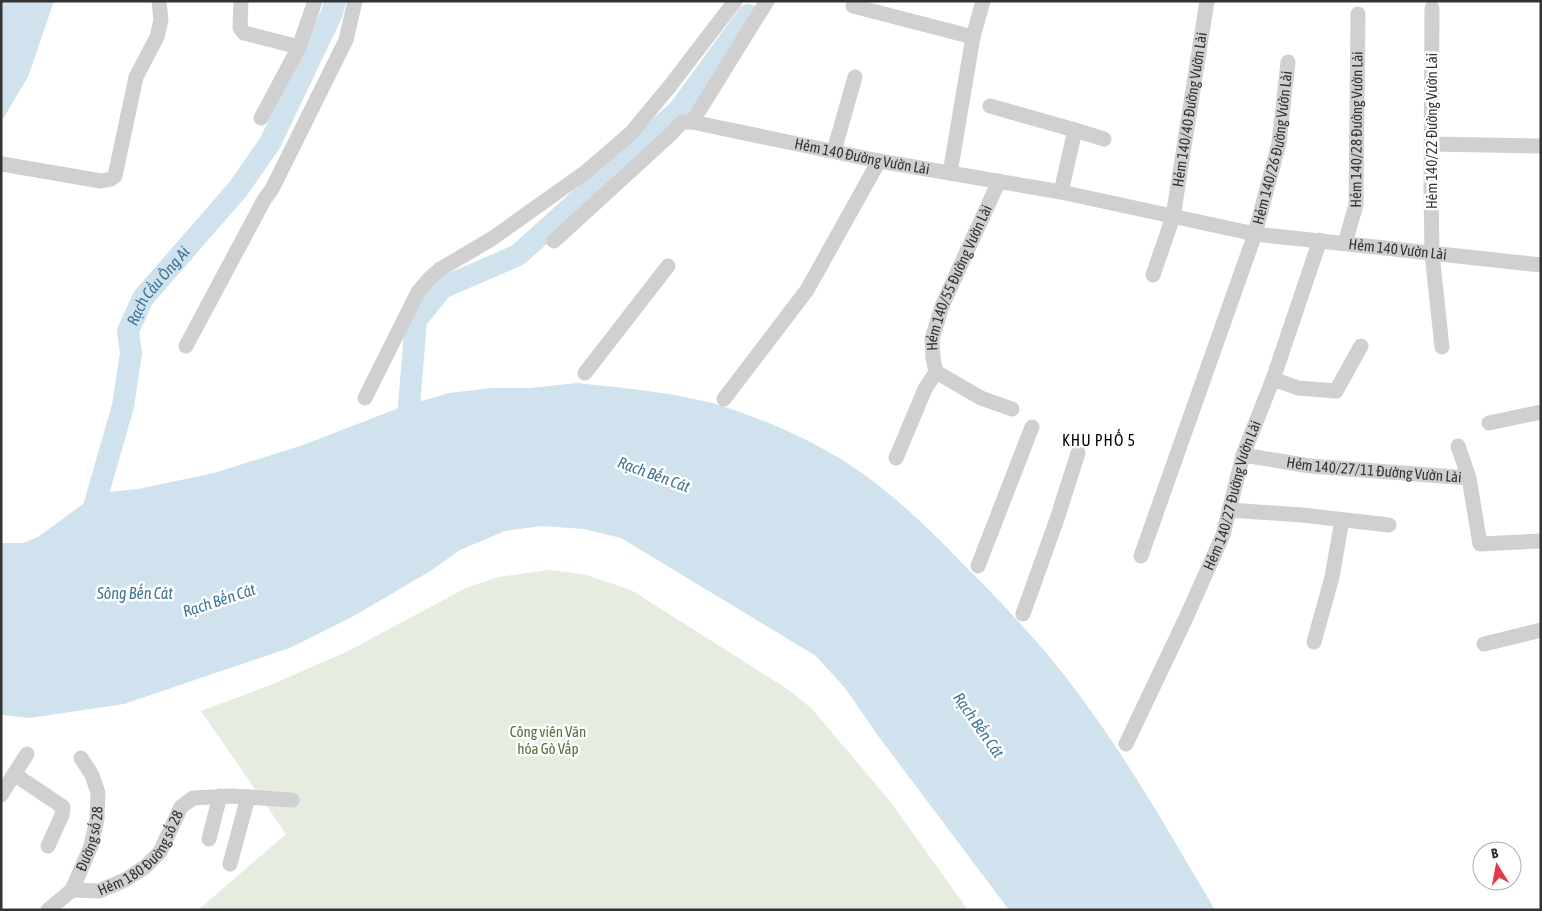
<svg xmlns="http://www.w3.org/2000/svg" width="1542" height="911" font-family="'Asap Condensed',sans-serif">
<style>
.green{fill:#e6ecdf}
.water{fill:#cfe2ee}
.lines{fill:none;stroke-linecap:round;stroke-linejoin:round}
.river{stroke:#cfe2ee;stroke-width:22}
.minor{stroke:#d0d0d0;stroke-width:15}
.labels{text-anchor:middle;stroke-width:5;stroke-linejoin:round;paint-order:stroke}
.street-label{font-size:15px;fill:#333;stroke:#fff}
.park-label{font-size:15px;fill:#56703f;stroke:#fff}
.water-label{font-size:16px;font-style:italic;fill:#3f7597;stroke:#fff}
.neighbourhood-label{font-size:16px;letter-spacing:1px;fill:#000;stroke:#fff}
</style>
<rect width="100%" height="100%" fill="#fff"/>
<path class="green" d="M549 570 583 574 631 590 789 690 812 709 889 800 968 910H198L286 834 201 711 273 684 348 651 466 588 498 577Z"/>
<path class="water" d="M1 1H54L28 77 1 122Z
M577 383C614 387 649 390 685 397 696 400 708 401 719 405 766 420 812 440 853 467 894 494 930 530 964 565 1005 606 1046 649 1080 696 1130 763 1172 837 1215 910H1009L879 737 845 688 816 656 621 538 584 529 541 526 505 531 460 550 432 570 352 617 292 647 124 704 30 718 1 715V543H23L38 537 98 493 138 489 214 473 303 445 404 406 449 393 492 388H530Z"/>
<g class="lines">
<g class="river">
<path d="M408 435 407 430 416 320 442 288 518 255 679 110 748 15"/>
<path id="s1" d="M90 521 123 406 131 353 128 331 143 298 238 189 270 143 332 13 335 1"/>
</g>
<g class="minor">
<path d="M241 1 240 28 244 33 299 47"/>
<path id="s2" d="M767 1 692 122 879 161 1061 192 1255 234 1541 265"/>
<path d="M853 6 973 37"/>
<path d="M1432 8 1431 186 1432 254 1442 347"/>
<path d="M990 106 1075 130 1061 192"/>
<path d="M261 118 299 47 315 1"/>
<path d="M1075 130 1104 139"/>
<path d="M1431 144 1541 146"/>
<path d="M834 151 855 77"/>
<path d="M2 164 101 181 111 179 115 176 136 77 157 37 161 20 159 1"/>
<path d="M950 173 973 37 983 1"/>
<path d="M554 241 672 133 682 122H692"/>
<path id="s3" d="M1345 243 1356 205 1358 14"/>
<path id="s4" d="M1153 275 1173 217 1207 1"/>
<path d="M186 346 264 200 272 189 346 40 355 1"/>
<path d="M936 372 981 398 1012 409"/>
<path d="M585 373 668 266"/>
<path d="M1273 379 1298 388 1336 391 1361 346"/>
<path d="M365 398 418 292 429 279 439 270 493 238 587 171 631 133 670 86 735 1"/>
<path d="M724 399 807 290 879 161"/>
<path d="M1489 423 1541 412"/>
<path d="M1458 446 1469 478"/>
<path id="s5" d="M1243 455 1310 466 1469 478 1480 544 1541 541"/>
<path id="s6" d="M896 458 925 389 936 372 933 358 932 339 942 306 999 181"/>
<path d="M1229 510 1302 515 1389 525"/>
<path id="s7" d="M1141 556 1255 234 1279 143 1288 62"/>
<path d="M978 566 1032 427"/>
<path d="M1023 614 1057 519 1078 453"/>
<path d="M1314 642 1332 577 1342 520"/>
<path d="M1484 644 1541 630"/>
<path id="s8" d="M1126 744 1185 620 1223 535 1243 455 1273 379 1320 240"/>
<path d="M14 774 63 807 62 815 48 846"/>
<path d="M1 795 27 754"/>
<path d="M209 839 220 796"/>
<path d="M230 864 248 797"/>
<path id="s9" d="M72 890 99 891 125 880 145 867 160 852 181 807 193 798 231 796 292 800"/>
<path id="s10" d="M48 910 72 890 91 846 97 819 98 793 92 775 81 758"/>
</g>
</g>
<g class="labels">
<g class="street-label">
<text dy="5" stroke="none"><textPath href="#s4" startOffset="170">Hẻm 140/40 Đường Vườn Lài</textPath></text>
<text dy="5" stroke="none"><textPath href="#s3" startOffset="115">Hẻm 140/28 Đường Vườn Lài</textPath></text>
<text transform="translate(1432 131) rotate(-90)" y="5">Hẻm 140/22 Đường Vườn Lài</text>
<text dy="5" stroke="none"><textPath href="#s7" startOffset="430">Hẻm 140/26 Đường Vườn Lài</textPath></text>
<text dy="5" stroke="none"><textPath href="#s2" startOffset="316">Hẻm 140 Đường Vườn Lài</textPath></text>
<text dy="5" stroke="none"><textPath href="#s2" startOffset="860">Hẻm 140 Vườn Lài</textPath></text>
<text dy="5" stroke="none"><textPath href="#s6" startOffset="195">Hẻm 140/55 Đường Vườn Lài</textPath></text>
<text dy="5" stroke="none"><textPath href="#s5" startOffset="132">Hẻm 140/27/11 Đường Vườn Lài</textPath></text>
<text dy="5" stroke="none"><textPath href="#s8" startOffset="271">Hẻm 140/27 Đường Vườn Lài</textPath></text>
<text dy="5" stroke="none"><textPath href="#s10" startOffset="86">Đường số 28</textPath></text>
<text dy="5" stroke="none"><textPath href="#s9" startOffset="86">Hẻm 180 Đường số 28</textPath></text>
</g>
<g class="park-label">
<text x="548" y="737">Công viên Văn<tspan x="548" dy="17">hóa Gò Vấp</tspan></text>
</g>
<g class="water-label">
<text dy="6" stroke="none"><textPath href="#s1" startOffset="250">Rạch Cầu Ông Ai</textPath></text>
<text transform="translate(654 474) rotate(20)" y="6">Rạch Bến Cát</text>
<text x="135" y="599">Sông Bến Cát</text>
<text transform="translate(219 600) rotate(-18)" y="6">Rạch Bến Cát</text>
<text transform="translate(979 725) rotate(55)" y="6">Rạch Bến Cát</text>
</g>
<g class="neighbourhood-label">
<text x="1099" y="446">KHU PHỐ 5</text>
</g>
</g>
<rect width="1542" height="911" fill="none" stroke="#333333" stroke-width="5"/>
<g transform="translate(1497 866) rotate(349)"><circle r="24" fill="#ffffff" stroke="#adadad"/>
<path d="M0-4L9 19L0 12L-9 19Z" fill="#e63946"/>
<text y="-8" font-size="14" font-weight="bold" text-anchor="middle" fill="#333333">B</text>
</g>
</svg>
